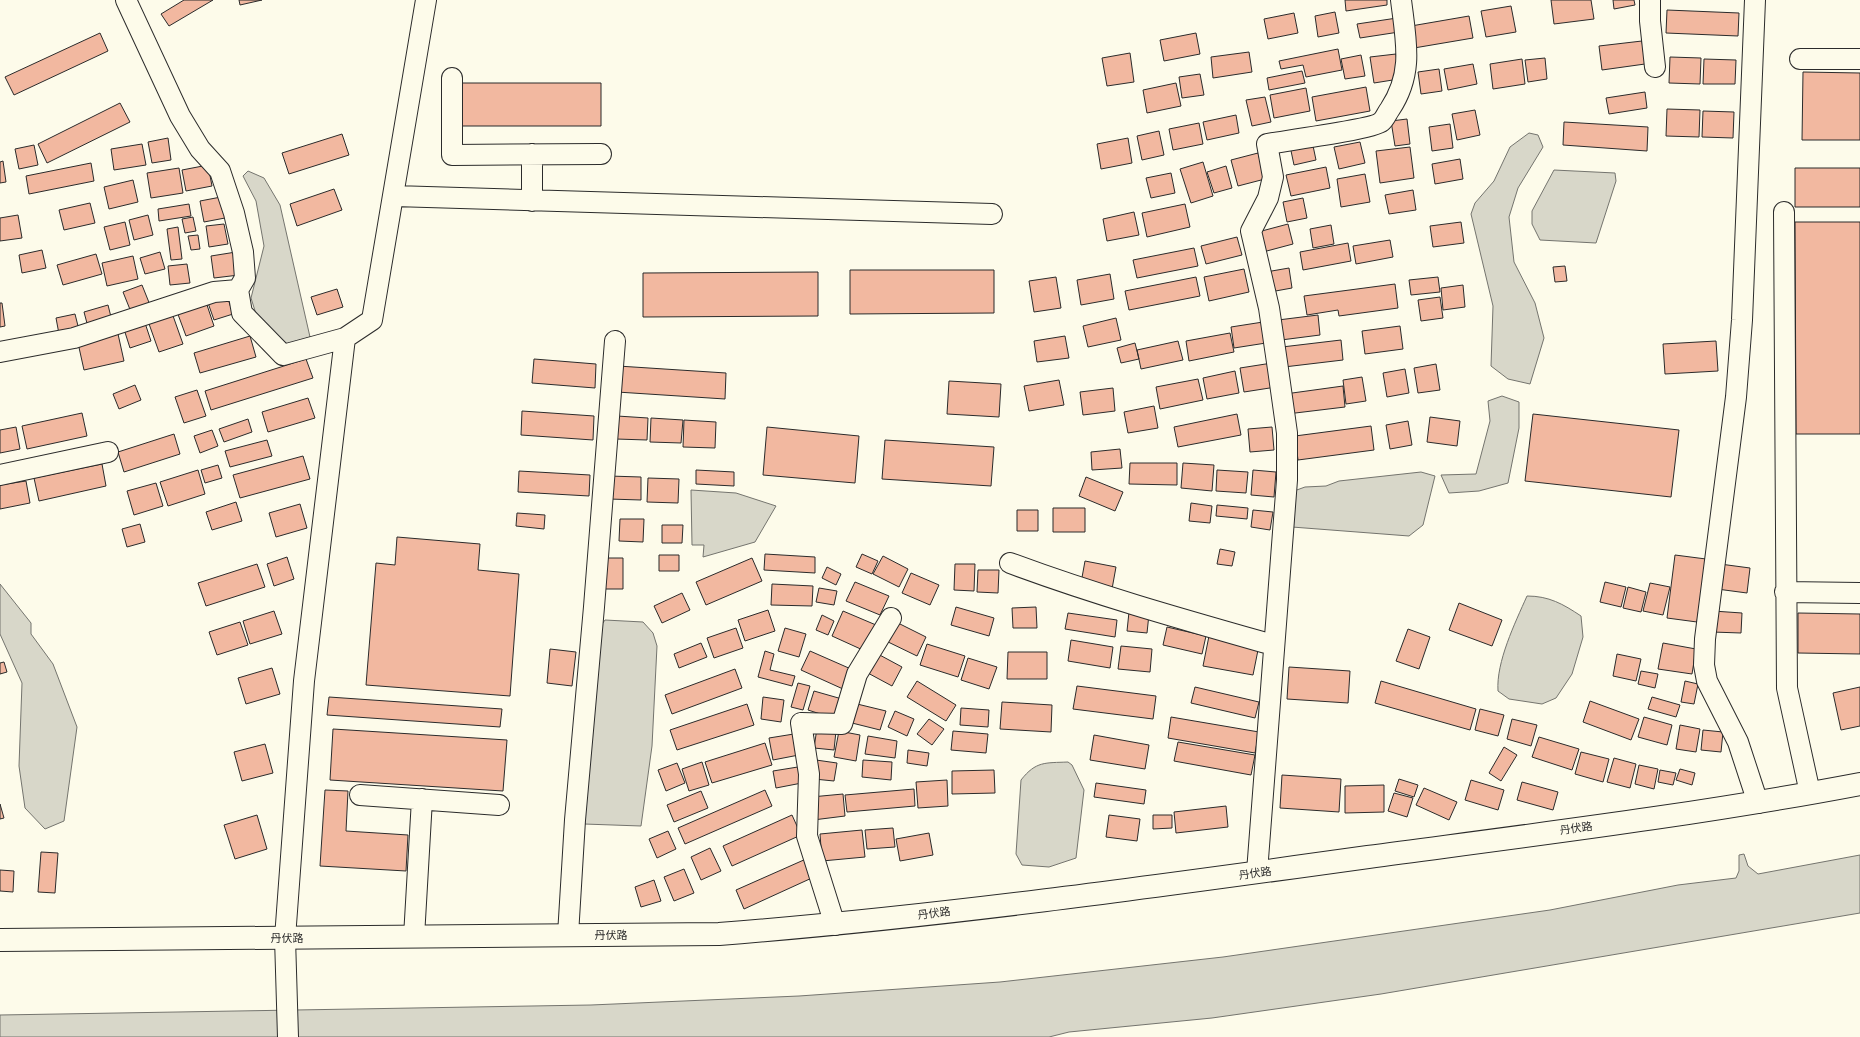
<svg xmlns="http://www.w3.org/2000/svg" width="1860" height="1037" font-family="'Fira Sans','Noto Sans SC',sans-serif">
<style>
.water{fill:#d8d7c9;stroke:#74746e}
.building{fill:#f2b8a0;stroke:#2b2b2b}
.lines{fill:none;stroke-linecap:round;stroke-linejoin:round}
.minor-casing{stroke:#2b2b2b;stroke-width:22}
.major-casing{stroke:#2b2b2b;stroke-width:24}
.minor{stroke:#fdfbea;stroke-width:20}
.major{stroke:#fdfbea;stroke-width:22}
.labels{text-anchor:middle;stroke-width:3;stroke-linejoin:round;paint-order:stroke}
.street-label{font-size:11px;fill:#2b2b2b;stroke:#fdfbea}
</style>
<rect width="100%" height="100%" fill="#fdfbea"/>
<path class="water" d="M1529 133 1538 135 1543 147 1518 188 1509 217 1514 262 1535 303 1544 338 1530 384 1508 379 1491 366 1493 306 1471 214 1475 203 1494 181 1510 147Z
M1554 170 1615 173 1616 181 1596 243 1540 240 1532 224V211Z
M248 171 264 178 280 205 310 337 287 345 256 314 251 298 264 246 256 201 243 176Z
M1502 396 1519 402V428L1508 483 1479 491 1449 493 1441 475 1476 474 1490 421 1488 401Z
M1421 472 1435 476 1423 525 1409 536 1292 527 1294 491 1305 487 1326 486 1339 481Z
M691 490 736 493 776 506 755 542 703 557 704 545H692Z
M0 584 31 623V634L53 664 77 727 64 821 45 829 25 808 19 766 22 683 0 634Z
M1527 596C1549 596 1563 604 1581 616L1583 637 1572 674 1556 698 1542 704 1509 699 1498 691C1496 662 1515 623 1527 596Z
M605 620 643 622 653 633 657 646 652 746 641 826 584 824 600 627Z
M1068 762 1072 765 1084 790 1076 858 1049 867 1022 865 1016 854 1021 780C1036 761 1045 763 1068 762Z
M1744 854 1748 866 1758 874 1860 855V913L1381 994 1212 1018 1069 1032 1049 1037H0V1015L591 1005 799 996 1000 982 1223 957 1550 910 1678 885 1736 878 1739 871V855Z"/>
<path class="building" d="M184 0H213L169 26 161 14Z
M239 0H262L240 5Z
M1345 0H1387V5L1346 11Z
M1551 0H1591L1594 19 1554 24Z
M1613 0H1634L1635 5 1614 9Z
M1511 6 1516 32 1486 37 1481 11Z
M1667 10 1739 13 1738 36 1666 33Z
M1335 12 1339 33 1318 37 1315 16Z
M1294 13 1298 33 1268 39 1264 19Z
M1469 16 1473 38 1414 48 1411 26Z
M1397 18 1399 32 1360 38 1357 24Z
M100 33 108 51 14 95 5 77Z
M1196 33 1200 54 1164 61 1160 40Z
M1642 41 1645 64 1602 70 1599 46Z
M1338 49 1342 70 1306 77 1303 65 1281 69 1279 61Z
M1249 52 1252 72 1213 78 1211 57Z
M1130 53 1134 82 1107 86 1102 58Z
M1396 54 1399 79 1374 83 1370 57Z
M1361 55 1365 76 1345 79 1341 59Z
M1670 57 1701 58 1700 84 1669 83Z
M1545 58 1547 79 1528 82 1525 60Z
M1522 59 1525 84 1493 89 1490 64Z
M1704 59 1736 60 1735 84H1703Z
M1473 64 1477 84 1448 90 1444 69Z
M1439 69 1442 91 1421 94 1418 72Z
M1302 71 1305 83 1269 90 1267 78Z
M1803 72 1860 73V140H1802Z
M1200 74 1204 95 1182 98 1179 77Z
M459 83H601V126H459Z
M1176 83 1181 106 1147 113 1143 90Z
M1366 87 1370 111 1316 121 1312 97Z
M1306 88 1310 111 1274 118 1270 95Z
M1645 92 1647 108 1609 114 1606 98Z
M1265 97 1271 122 1252 126 1246 100Z
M120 103 130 122 47 163 38 144Z
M1667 109 1700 110 1699 137 1666 136Z
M1475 110 1480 135 1457 140 1452 114Z
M1703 111 1734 112 1733 138 1702 137Z
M1236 115 1239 133 1207 140 1203 122Z
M1407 119 1410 144 1395 146 1391 121Z
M1564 122 1648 127 1647 151 1563 145Z
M1199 123 1203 144 1173 150 1169 129Z
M1450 124 1453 148 1432 151 1429 127Z
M1159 131 1164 155 1142 160 1137 136Z
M342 134 349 155 289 174 282 153Z
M168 138 171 160 152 163 148 142Z
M1128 138 1132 163 1101 169 1097 144Z
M1312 141 1316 160 1294 165 1290 146Z
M1360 142 1365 163 1339 169 1334 147Z
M142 144 146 165 114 170 111 149Z
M34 145 38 165 19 169 15 149Z
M1410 147 1414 178 1380 183 1376 151Z
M1258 153 1265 179 1238 186 1231 160Z
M1460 159 1463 179 1435 184 1432 164Z
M3 161 6 182 0 183V162Z
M1203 162 1213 196 1191 203 1180 169Z
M91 163 94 181 29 194 26 176Z
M208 165 212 186 186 191 182 170Z
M1226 166 1232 188 1214 193 1207 172Z
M1326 167 1330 188 1291 196 1286 175Z
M179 168 183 193 151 198 147 173Z
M1795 168H1860V207H1795Z
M1171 173 1175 193 1151 198 1146 178Z
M1365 174 1370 202 1341 207 1337 179Z
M133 180 138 202 109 209 104 187Z
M334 189 342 210 297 226 290 204Z
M1413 190 1416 210 1389 214 1385 195Z
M221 197 225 218 204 222 200 201Z
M1303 198 1307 218 1287 222 1283 202Z
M90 203 95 223 64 230 59 210Z
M189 204 191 216 159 221 158 209Z
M1185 204 1190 227 1147 237 1142 213Z
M1134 212 1139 235 1107 241 1103 219Z
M18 215 22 238 0 241V218Z
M148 215 153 235 134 240 129 220Z
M193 217 196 231 185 233 182 219Z
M125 222 130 245 110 250 104 227Z
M1461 222 1464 243 1433 247 1430 226Z
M1795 222H1860V434H1796Z
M224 224 228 244 209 247 206 226Z
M1288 224 1293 244 1263 252 1258 232Z
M1331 225 1334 244 1313 248 1310 229Z
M178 227 182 259 171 260 167 229Z
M198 235 200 249 191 250 188 236Z
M1237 237 1242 255 1206 264 1201 246Z
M1390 240 1393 257 1356 264 1353 246Z
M1348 243 1351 261 1303 270 1300 252Z
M1194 248 1198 266 1137 278 1133 260Z
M42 250 46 268 22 273 19 255Z
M160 252 165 269 145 274 140 258Z
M236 252 239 275 214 278 211 256Z
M96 254 102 274 63 285 57 265Z
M133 256 138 279 107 286 102 263Z
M187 264 190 283 170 285 168 266Z
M1565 266 1567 281 1555 282 1553 267Z
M1289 268 1292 288 1270 292 1266 272Z
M1244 269 1249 292 1209 301 1204 277Z
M850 270H994V313L850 314Z
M818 272V316L643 317V273Z
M1110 274 1114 299 1081 305 1077 280Z
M1056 277 1061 308 1034 312 1029 281Z
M1196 277 1200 296 1129 310 1125 291Z
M1438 277 1440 292 1411 295 1409 280Z
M1395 284 1398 308 1339 316 1338 310 1307 315 1304 296Z
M142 285 150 305 131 312 123 292Z
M1463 285 1465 307 1443 310 1441 288Z
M337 289 343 307 317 315 311 297Z
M226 293 233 314 214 320 207 300Z
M1440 297 1443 318 1421 321 1418 300Z
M205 299 214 326 186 336 176 309Z
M0 303H2L5 326 0 327Z
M108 305 112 321 88 327 84 312Z
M172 313 183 344 159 352 148 321Z
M75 314 79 330 59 334 56 318Z
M1318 315 1320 335 1281 340 1278 320Z
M1116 318 1121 340 1088 347 1083 326Z
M144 320 151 341 130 348 123 326Z
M1263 322 1266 343 1234 348 1231 327Z
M1400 326 1403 349 1365 354 1362 331Z
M1230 333 1234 352 1189 361 1186 341Z
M118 334 124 361 84 370 78 343Z
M250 336 256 357 200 373 194 353Z
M1065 336 1069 358 1037 362 1034 341Z
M1341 340 1343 360 1284 367 1282 347Z
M1178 341 1183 360 1141 369 1137 350Z
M1716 341 1718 371 1665 374 1663 344Z
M1135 343 1139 359 1121 363 1117 348Z
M306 359 313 378 211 410 205 391Z
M534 359 596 364 595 388 532 383Z
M1272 363 1276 387 1244 392 1240 368Z
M1436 364 1440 390 1418 393 1414 368Z
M618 366 726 373 725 399 617 392Z
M1405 369 1409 393 1387 397 1383 373Z
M1235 371 1239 393 1207 399 1203 378Z
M1362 377 1366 401 1346 404 1343 380Z
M1198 379 1203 400 1160 409 1156 387Z
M1059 380 1064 405 1029 411 1024 386Z
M949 381 1001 384 999 417 947 414Z
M135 385 141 400 119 409 113 394Z
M1343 386 1345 407 1287 414 1285 394Z
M1113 388 1115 411 1083 415 1080 392Z
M197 390 206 416 184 423 175 397Z
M308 398 315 418 268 432 262 412Z
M1154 406 1158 428 1128 433 1124 412Z
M522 411 594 416 593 440 521 435Z
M82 413 87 436 27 449 22 426Z
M1237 414 1241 435 1178 447 1174 427Z
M1533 414 1679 430 1671 497 1525 481Z
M617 416 648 418 647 440 616 439Z
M1430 417 1460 421 1457 446 1427 442Z
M651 418 683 420 681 443 650 442Z
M248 419 252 432 224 442 219 429Z
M684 420 716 422 715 448 683 447Z
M1408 421 1412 445 1390 449 1386 425Z
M1371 426 1374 450 1298 460 1295 436Z
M16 427 20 449 0 453V430Z
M767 427 859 436 855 483 763 475Z
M1272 427 1274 450 1250 452 1248 429Z
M212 430 218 446 200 453 194 436Z
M174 434 180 454 124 472 118 452Z
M267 440 272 456 230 467 225 451Z
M885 440 994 447 991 486 882 479Z
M1120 449 1122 468 1092 470 1091 452Z
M303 456 310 479 240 498 233 475Z
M1130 463H1177V485L1129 484Z
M1183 463 1214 465 1212 491 1181 488Z
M102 464 106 486 39 501 34 478Z
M218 465 222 478 205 483 201 470Z
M198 470 205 494 168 506 160 482Z
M696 470 734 472V486L696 484Z
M1217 470 1248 472 1246 493 1216 491Z
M1253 470 1276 472 1274 497 1251 495Z
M519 471 590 475 589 496 518 492Z
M609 476 641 477V500L609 499Z
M1086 477 1123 492 1115 511 1079 496Z
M648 478 679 479 678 503 647 502Z
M26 481 30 503 0 509V485Z
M156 483 163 506 134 515 127 491Z
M236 502 242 521 212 530 206 512Z
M1191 503 1212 506 1210 523 1189 521Z
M300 504 307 528 276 537 269 513Z
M1217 505 1248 508 1247 519 1216 516Z
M1053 508H1085V532H1053Z
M1017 510H1038V531H1017Z
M1253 510 1273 512 1270 530 1251 527Z
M517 513 545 515 544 529 516 526Z
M620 519H644L643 542 619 541Z
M140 524 145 542 127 547 122 529Z
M662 525H683L682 543H662Z
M397 537 480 544 478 570 519 574 510 696 366 685 376 563 395 565Z
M1220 549 1235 552 1232 566 1217 564Z
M765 554 815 557V573L764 570Z
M862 554 878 561 872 574 856 567Z
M659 555H679V571H659Z
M1675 555 1706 559 1697 622 1667 618Z
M883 556 908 569 899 587 873 574Z
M287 557 294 579 274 586 267 564Z
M603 558H623V589H603Z
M752 558 762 581 706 605 696 582Z
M1085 561 1116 567 1112 589 1081 583Z
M257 564 265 587 206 606 198 583Z
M955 564H975L974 591 954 590Z
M1720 564 1750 568 1747 593 1717 589Z
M827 567 841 574 836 585 822 578Z
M978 570H999L998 593 977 592Z
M911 573 939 585 930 605 902 593Z
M855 582 889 596 880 615 846 601Z
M1605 582 1626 587 1621 607 1600 602Z
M1650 583 1670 587 1663 615 1643 611Z
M772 584 813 586 812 606 771 605Z
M1628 587 1646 592 1641 612 1623 608Z
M819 588 837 591 834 605 816 602Z
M682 593 690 610 662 623 654 606Z
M1459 603 1502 620 1492 646 1449 630Z
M956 607 994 618 989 636 951 625Z
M1036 607 1037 628H1013L1012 608Z
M768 610 775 631 745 641 738 620Z
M274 611 282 634 250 644 243 621Z
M843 611 876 625 865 651 832 636Z
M1713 611 1742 613 1741 633 1712 632Z
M1129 612 1149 614 1147 633 1127 631Z
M1068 613 1117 620 1115 637 1065 629Z
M1798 613 1860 614V654L1798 653Z
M822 615 834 621 828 635 816 630Z
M894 621 926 637 917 656 884 640Z
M240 622 248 645 217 655 209 632Z
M1167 627 1206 636 1202 654 1163 645Z
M736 628 743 648 714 658 707 638Z
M785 628 806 634 799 657 778 651Z
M1408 629 1430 637 1419 669 1396 661Z
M1209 636 1259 645 1253 675 1203 666Z
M1071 640 1113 647 1110 668 1068 661Z
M701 643 707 657 679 668 674 654Z
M1663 643 1696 649 1692 674 1658 669Z
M927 644 965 656 958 677 920 665Z
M1121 646 1152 649 1150 672 1118 669Z
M550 649 576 652 572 686 547 683Z
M765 651 774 654 770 670 795 676 792 686 758 677Z
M810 651 851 669 843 689 801 670Z
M1008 652H1047V679H1007Z
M876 653 902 667 892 686 866 672Z
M1617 654 1641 659 1636 681 1613 676Z
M968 658 997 667 989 689 961 680Z
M4 662 7 672 0 674V663Z
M1289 667 1350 671 1348 703 1287 699Z
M272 668 280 694 246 704 238 678Z
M735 669 742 688 672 714 665 695Z
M1641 671 1658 674 1655 688 1638 684Z
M917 681 956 705 946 721 907 697Z
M1381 681 1476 709 1470 730 1375 703Z
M1685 681 1698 684 1694 704 1681 702Z
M798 683 810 686 803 710 791 707Z
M1077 686 1156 696 1153 719 1073 709Z
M1195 687 1259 702 1255 718 1191 703Z
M1860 687V726L1841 730 1833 693Z
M814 691 842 699 836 719 808 710Z
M329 697 502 709 500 727 327 715Z
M763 697 784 700 781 722 761 719Z
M1652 697 1680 705 1676 717 1648 709Z
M1590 701 1639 719 1631 740 1583 722Z
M1002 702 1052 705 1051 732 1000 729Z
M853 703 886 711 880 730 848 722Z
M747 704 754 725 677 750 670 730Z
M961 708 989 710 988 727 960 725Z
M1480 709 1504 715 1498 736 1475 730Z
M895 711 914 719 907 736 888 727Z
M1171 717 1259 732 1255 753 1168 738Z
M1644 717 1672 725 1667 745 1638 737Z
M929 719 944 729 932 745 917 734Z
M1512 719 1537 725 1531 746 1507 739Z
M1680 725 1700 729 1696 752 1676 749Z
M817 728 836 731 834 750 814 748Z
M333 729 507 740 503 791 330 780Z
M1703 730 1723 732 1721 752 1701 750Z
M839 731 860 735 856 761 834 757Z
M953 731 988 734 986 753 951 750Z
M800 733 804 754 773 760 769 738Z
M1094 735 1149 745 1145 769 1090 760Z
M868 736 897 741 895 758 865 754Z
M1539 737 1579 749 1572 770 1532 757Z
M1178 742 1255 755 1251 775 1174 761Z
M765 743 772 765 712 783 705 762Z
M265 744 273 773 242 781 234 752Z
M1504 747 1517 755 1501 781 1489 773Z
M908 750 929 753 927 766 907 763Z
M1581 752 1609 759 1603 782 1575 774Z
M1614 758 1636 764 1630 788 1607 782Z
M816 760 837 763 834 781 814 779Z
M863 760 892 762 891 780 862 777Z
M702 762 709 785 689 791 682 769Z
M677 763 685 783 666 791 658 770Z
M1639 765 1658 769 1654 789 1635 784Z
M804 766 807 782 776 788 773 771Z
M1680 769 1695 773 1692 785 1676 780Z
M994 770 995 793 952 794V771Z
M1660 770 1676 773 1673 785 1658 782Z
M1282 775 1341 779 1339 812 1280 808Z
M1399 779 1418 785 1414 797 1395 791Z
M947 780 948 806 918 808 916 782Z
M1471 780 1504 790 1498 810 1465 800Z
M1522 782 1558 792 1553 810 1517 800Z
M1096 783 1146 790 1144 804 1094 797Z
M1384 785V812L1345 813V786Z
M1424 788 1457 802 1449 820 1416 805Z
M914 789 915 806 847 812 845 795Z
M325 790 348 791 346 831 408 835 406 871 320 866Z
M765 790 772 806 685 844 678 828Z
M701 791 708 808 674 822 667 805Z
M1394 793 1413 798 1407 817 1388 811Z
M843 794 845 816 813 820 811 797Z
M0 804 4 818 0 819Z
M1226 806 1228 827 1176 833 1174 812Z
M257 815 267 849 235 859 224 825Z
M792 815 801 835 732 866 723 846Z
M1109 815 1140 819 1137 841 1106 837Z
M1153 815H1172V828L1153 829Z
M893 828 895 847 867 849 865 830Z
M862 830 865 857 822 861 820 834Z
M668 831 676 849 657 858 649 839Z
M929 833 933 855 900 861 896 839Z
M710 848 721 871 701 880 691 857Z
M41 852 58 853 55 893 38 892Z
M806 859 814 877 744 909 736 890Z
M684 869 694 893 674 901 664 877Z
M0 870 14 871 13 892 0 891Z
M654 880 661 901 641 907 635 887Z"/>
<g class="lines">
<defs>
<path id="minor" d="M126 0 180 116 200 149 220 171 234 213 243 252 245 278 238 290
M1650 0V21L1655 67
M1755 0 1742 320 1736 397 1705 639 1704 665 1707 681 1738 742 1758 803
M1800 59H1860
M452 78V155L601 154
M394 196 992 214
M532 201V154
M1784 212 1787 688 1810 793
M0 352 74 338 214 292 238 290 242 313 283 355 345 338
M0 475 108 452
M1010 563C1096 595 1185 620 1273 645
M1785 592 1860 593
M360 795 499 805
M1257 872 1287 480V433L1278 369 1269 308 1251 231 1268 198 1273 177 1267 144C1284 141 1373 129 1381 122 1385 119 1387 113 1390 109 1414 73 1406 41 1401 0
M835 925 807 836 809 774 801 723 842 724 857 674 891 618
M568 935 575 820 594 607 615 341
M414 937 422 799
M288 1037 285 938 304 681 345 338 372 320 426 0"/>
<path id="major" d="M0 940 719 934C936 917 1152 887 1368 857 1532 835 1697 815 1860 784"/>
</defs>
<use href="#minor" class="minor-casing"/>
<use href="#major" class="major-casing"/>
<use href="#minor" class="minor"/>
<use href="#major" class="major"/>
</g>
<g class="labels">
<g class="street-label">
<text transform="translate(1576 828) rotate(-8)" y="4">丹伏路</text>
<text transform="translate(1255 873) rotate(-8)" y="4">丹伏路</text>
<text transform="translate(934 913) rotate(-7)" y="4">丹伏路</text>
<text x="611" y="939">丹伏路</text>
<text x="287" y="942">丹伏路</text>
</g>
</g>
</svg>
